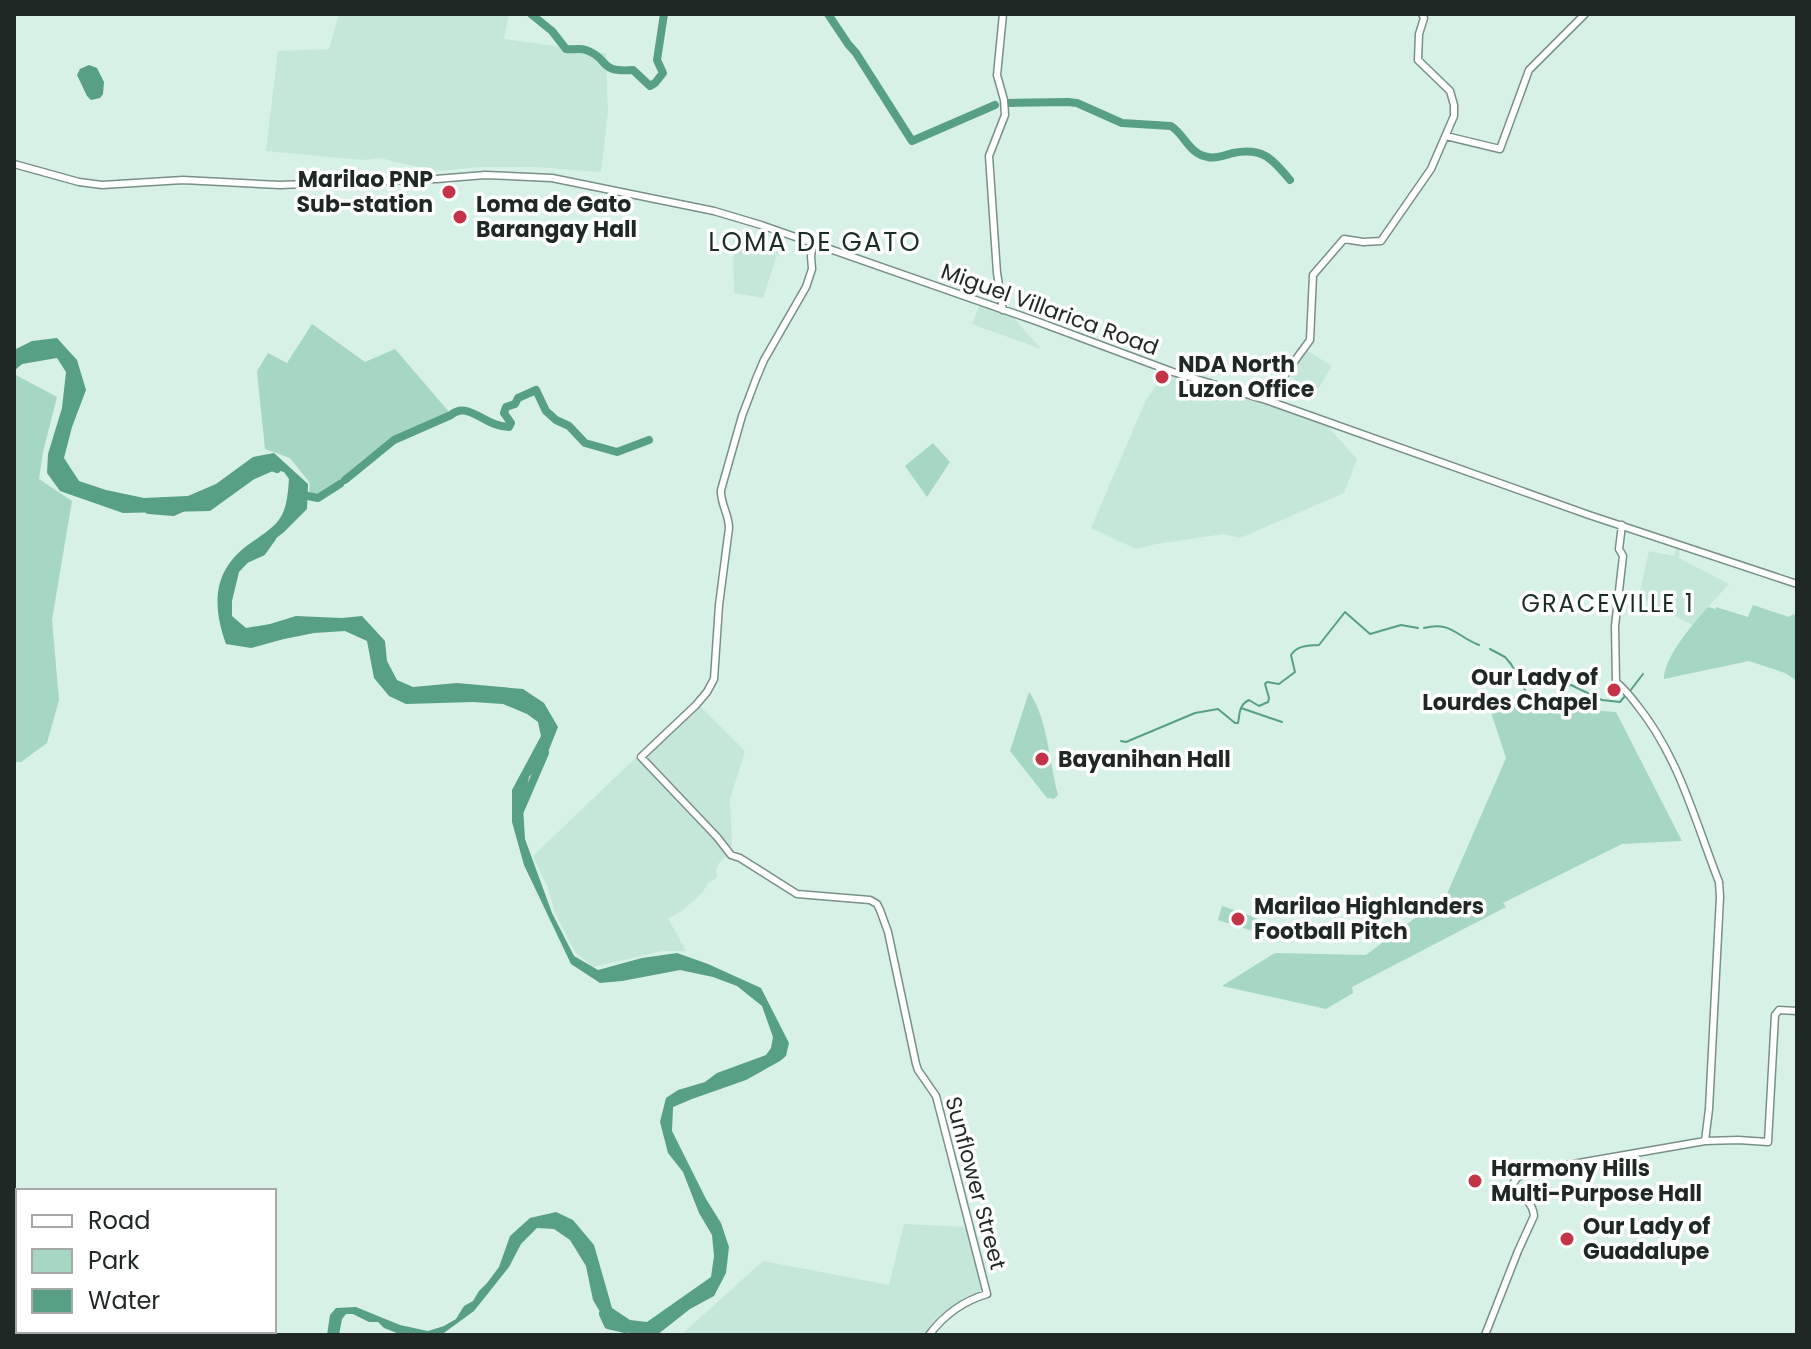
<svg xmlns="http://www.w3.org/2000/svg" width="1811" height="1349" font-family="Poppins,sans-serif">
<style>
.built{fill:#c5e7d9}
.green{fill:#a5d7c3}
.water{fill:#579f85}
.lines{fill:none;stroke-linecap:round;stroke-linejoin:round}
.stream{stroke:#579f85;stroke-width:2}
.river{stroke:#579f85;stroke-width:8}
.secondary-casing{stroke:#799086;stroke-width:9}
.secondary{stroke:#fff;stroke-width:6}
.poi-dot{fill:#c43446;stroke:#fff;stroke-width:3}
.labels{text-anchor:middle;stroke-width:7;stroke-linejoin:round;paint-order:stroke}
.poi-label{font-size:22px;font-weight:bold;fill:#1f2824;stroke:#fff;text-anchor:start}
.street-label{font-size:22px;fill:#1f2824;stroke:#fff}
.neighbourhood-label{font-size:24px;letter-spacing:2px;fill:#1a2e27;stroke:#fff}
.quarter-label{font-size:26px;letter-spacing:2px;fill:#1a2e27;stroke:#fff}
</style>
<rect width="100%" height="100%" fill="#d7f1e6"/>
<path class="built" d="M339 14H509L504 39 606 53 608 112 601 172 535 167H482L434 171 380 158 362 160 266 151 278 51 329 49Z
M747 234 778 252 763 298 734 293 733 235Z
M980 304 1011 315 1041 349 972 324Z
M1306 350 1332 366 1315 394 1286 374Z
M1166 371 1182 377 1325 423 1357 459 1344 493 1240 538 1224 534 1156 544 1136 549 1091 528 1146 400Z
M1676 545 1680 547 1679 558 1729 584 1692 625 1639 596 1649 551 1674 556Z
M695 701 745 751 730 799 732 844 729 855 721 860 716 869 717 878 708 883 703 892 682 911 668 918 686 951H663L593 967 577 954 571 945 555 913 548 888 533 856Z
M904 1224 968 1227 984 1291 966 1297 936 1318 924 1335H681L763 1261 889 1285Z"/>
<path class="green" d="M312 324 365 362 395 349 450 413 395 439 335 486 318 497 309 492 310 483 290 458 265 449 257 371 268 353 287 363Z
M16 375 57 397 43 452 39 479 72 501 52 620 59 700 47 743 21 762H14V378Z
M933 443 950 462 927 497 905 466Z
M1753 605 1789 617 1793 614 1797 617V681L1785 673 1749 661 1664 679C1663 659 1694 622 1708 607L1716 609V607L1748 617Z
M1029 692C1048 718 1049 763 1058 795L1054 799 1047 798 1010 751Z
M1529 694 1530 706 1616 712 1682 841 1622 844 1503 903 1506 907 1352 987 1353 993 1326 1009 1222 986 1275 953 1366 955 1447 894 1506 758 1488 703Z
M1222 906 1257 918 1256 932 1218 920Z"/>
<path class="water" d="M89 65 97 68 104 82 103 94 100 98 91 100 87 96 77 75 80 69Z
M57 338 77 360 86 390 72 427 64 458 79 481 106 490 144 498 188 496 216 484 253 457 274 453 308 484 307 509 284 532 255 555 239 572 232 601V616L246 628 270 624 296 616 342 618 362 616 385 641 387 661 397 680 413 687 457 683 523 689 544 703 558 727 546 757 529 777 523 807 525 839 552 913 574 956 598 970 642 958 677 953 708 964 761 988 789 1043 786 1056 780 1061 746 1080 692 1099 673 1107 672 1131 706 1199 721 1223 729 1247 726 1273 714 1296 690 1309 657 1335 631 1334 606 1322 593 1300 586 1266 570 1240 554 1229 537 1228 521 1244 509 1267 474 1311 441 1335H402L384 1328 378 1322H369L353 1314H346L342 1319 339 1335H327L330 1315 336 1308 356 1307 400 1325 423 1330 428 1331 444 1326 456 1319 464 1306 473 1301 479 1291 487 1283 499 1267 510 1236 530 1218 556 1212 573 1220 594 1245 612 1308 630 1320 647 1322 711 1277 714 1256 712 1235 699 1213 683 1172 668 1153 660 1122 666 1098 678 1090 705 1082 717 1073 766 1055 771 1048 773 1037 762 1006 737 986 713 977 680 970 622 981 600 983 571 964 524 865 512 822V790L541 736 538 722 527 714 503 704 473 702 406 704 389 696 374 678 367 641 345 631 314 633 284 639 251 648 226 644C213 608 212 574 244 548 254 540 270 531 278 521 287 510 288 493 289 479L284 472 264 467 253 480 210 511 123 513 60 491 47 473 48 454 62 408 66 372 57 358 22 364 14 371V350L32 341Z"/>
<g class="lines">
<path class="stream" d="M1424 628C1451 621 1456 636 1479 645
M1490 649 1505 657 1511 664 1527 694 1547 706 1554 707C1560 700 1561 696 1561 687L1571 685 1602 700 1620 702 1625 696
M1630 691 1643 674
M1241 708 1282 722
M1121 741 1126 742 1195 713 1218 709 1235 723H1238C1240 712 1239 705 1249 700L1259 706 1268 702 1269 698 1265 684 1267 682 1279 684 1295 672 1291 655C1298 645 1307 646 1319 645L1345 612 1370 634 1401 625 1418 628"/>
<path class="river" d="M531 14 552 31 566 49C572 50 580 48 586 50 610 58 597 73 633 70L650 86 655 83 663 73 657 60 664 14
M828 14 848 44 856 53 912 141 995 105
M1008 103 1068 102 1077 103 1122 123 1171 126C1185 135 1189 154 1208 157 1216 159 1225 155 1233 153 1262 147 1272 158 1290 180
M249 477 272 467 277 469
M345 480 394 440 451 415C468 400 485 427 509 427L511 423 504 413 506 407 515 404 518 398 536 390 546 411 556 420 569 426 585 443 617 452 649 440
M297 494 318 498 340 484
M149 510 173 512 186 506
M246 559 262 552 272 538
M520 811 545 753
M603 1314 608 1325 625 1329"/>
<defs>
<path id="secondary" d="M1003 14 997 75 1004 100 1005 115 989 156 997 273 1003 310
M1446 136 1500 149 1529 70 1585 14
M14 164 79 182 102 185 183 180 280 185 436 179 485 175 552 178 714 211 761 225 1036 321 1173 372 1269 401 1589 515 1797 584
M813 244 811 256 812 269 806 287 764 360 756 379 742 416 721 490C720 503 729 514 729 528L719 605 714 679 707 692 696 705 641 757 717 837 731 855 740 858 797 894 870 900 877 904 880 910 888 932 916 1064 918 1070 936 1096 987 1294C963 1301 944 1315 929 1335
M1269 401 1288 370 1310 340 1313 275 1344 239 1363 242 1381 241 1431 169 1454 116V105L1450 91 1418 60 1419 34 1424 18 1422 14
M1622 525 1619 549 1623 556 1615 626 1616 682C1625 689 1631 697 1637 705 1679 757 1695 821 1719 882L1720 897 1709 1109 1705 1141
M1485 1335 1518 1251 1534 1216C1533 1202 1521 1195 1510 1188L1517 1178 1527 1172 1705 1141 1738 1140 1768 1142 1775 1015 1779 1010 1797 1011"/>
</defs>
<use href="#secondary" class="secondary-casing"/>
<use href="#secondary" class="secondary"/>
</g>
<g class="poi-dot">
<circle cx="449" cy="192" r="8"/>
<circle cx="460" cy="217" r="8"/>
<circle cx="1162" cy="377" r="8"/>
<circle cx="1614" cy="690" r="8"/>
<circle cx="1042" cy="759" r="8"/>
<circle cx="1238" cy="919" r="8"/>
<circle cx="1475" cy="1181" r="8"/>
<circle cx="1567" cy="1239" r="8"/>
</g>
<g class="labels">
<g class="poi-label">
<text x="433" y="187" text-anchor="end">Marilao PNP<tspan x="433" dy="25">Sub-station</tspan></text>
<text x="476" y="212">Loma de Gato<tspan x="476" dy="25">Barangay Hall</tspan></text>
<text x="1178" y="372">NDA North<tspan x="1178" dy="25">Luzon Office</tspan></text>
<text x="1598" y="685" text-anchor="end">Our Lady of<tspan x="1598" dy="25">Lourdes Chapel</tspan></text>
<text x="1058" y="767">Bayanihan Hall</text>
<text x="1254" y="914">Marilao Highlanders<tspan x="1254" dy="25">Football Pitch</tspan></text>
<text x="1491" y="1176">Harmony Hills<tspan x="1491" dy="25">Multi-Purpose Hall</tspan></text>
<text x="1583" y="1234">Our Lady of<tspan x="1583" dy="25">Guadalupe</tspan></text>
</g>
<g class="street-label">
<text transform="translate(1050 309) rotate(20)" y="8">Miguel Villarica Road</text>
<text transform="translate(976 1183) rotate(75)" y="8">Sunflower Street</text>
</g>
<g class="neighbourhood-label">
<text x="1608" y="612">GRACEVILLE 1</text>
</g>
<g class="quarter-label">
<text x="815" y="251">LOMA DE GATO</text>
</g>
</g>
<rect width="1811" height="1349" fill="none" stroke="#1f2824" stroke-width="32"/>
<rect x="16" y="1189" width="260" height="144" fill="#ffffff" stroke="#a5a9a7" stroke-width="2"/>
<rect x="32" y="1215" width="40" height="12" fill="#ffffff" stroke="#a5a9a7" stroke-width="2"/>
<text x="88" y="1229" font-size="24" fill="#1f2824">Road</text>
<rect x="32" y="1249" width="40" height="24" fill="#a5d7c3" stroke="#a5a9a7" stroke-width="2"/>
<text x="88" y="1269" font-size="24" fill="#1f2824">Park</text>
<rect x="32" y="1289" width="40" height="24" fill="#579f85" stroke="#a5a9a7" stroke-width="2"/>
<text x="88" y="1309" font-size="24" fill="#1f2824">Water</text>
</svg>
